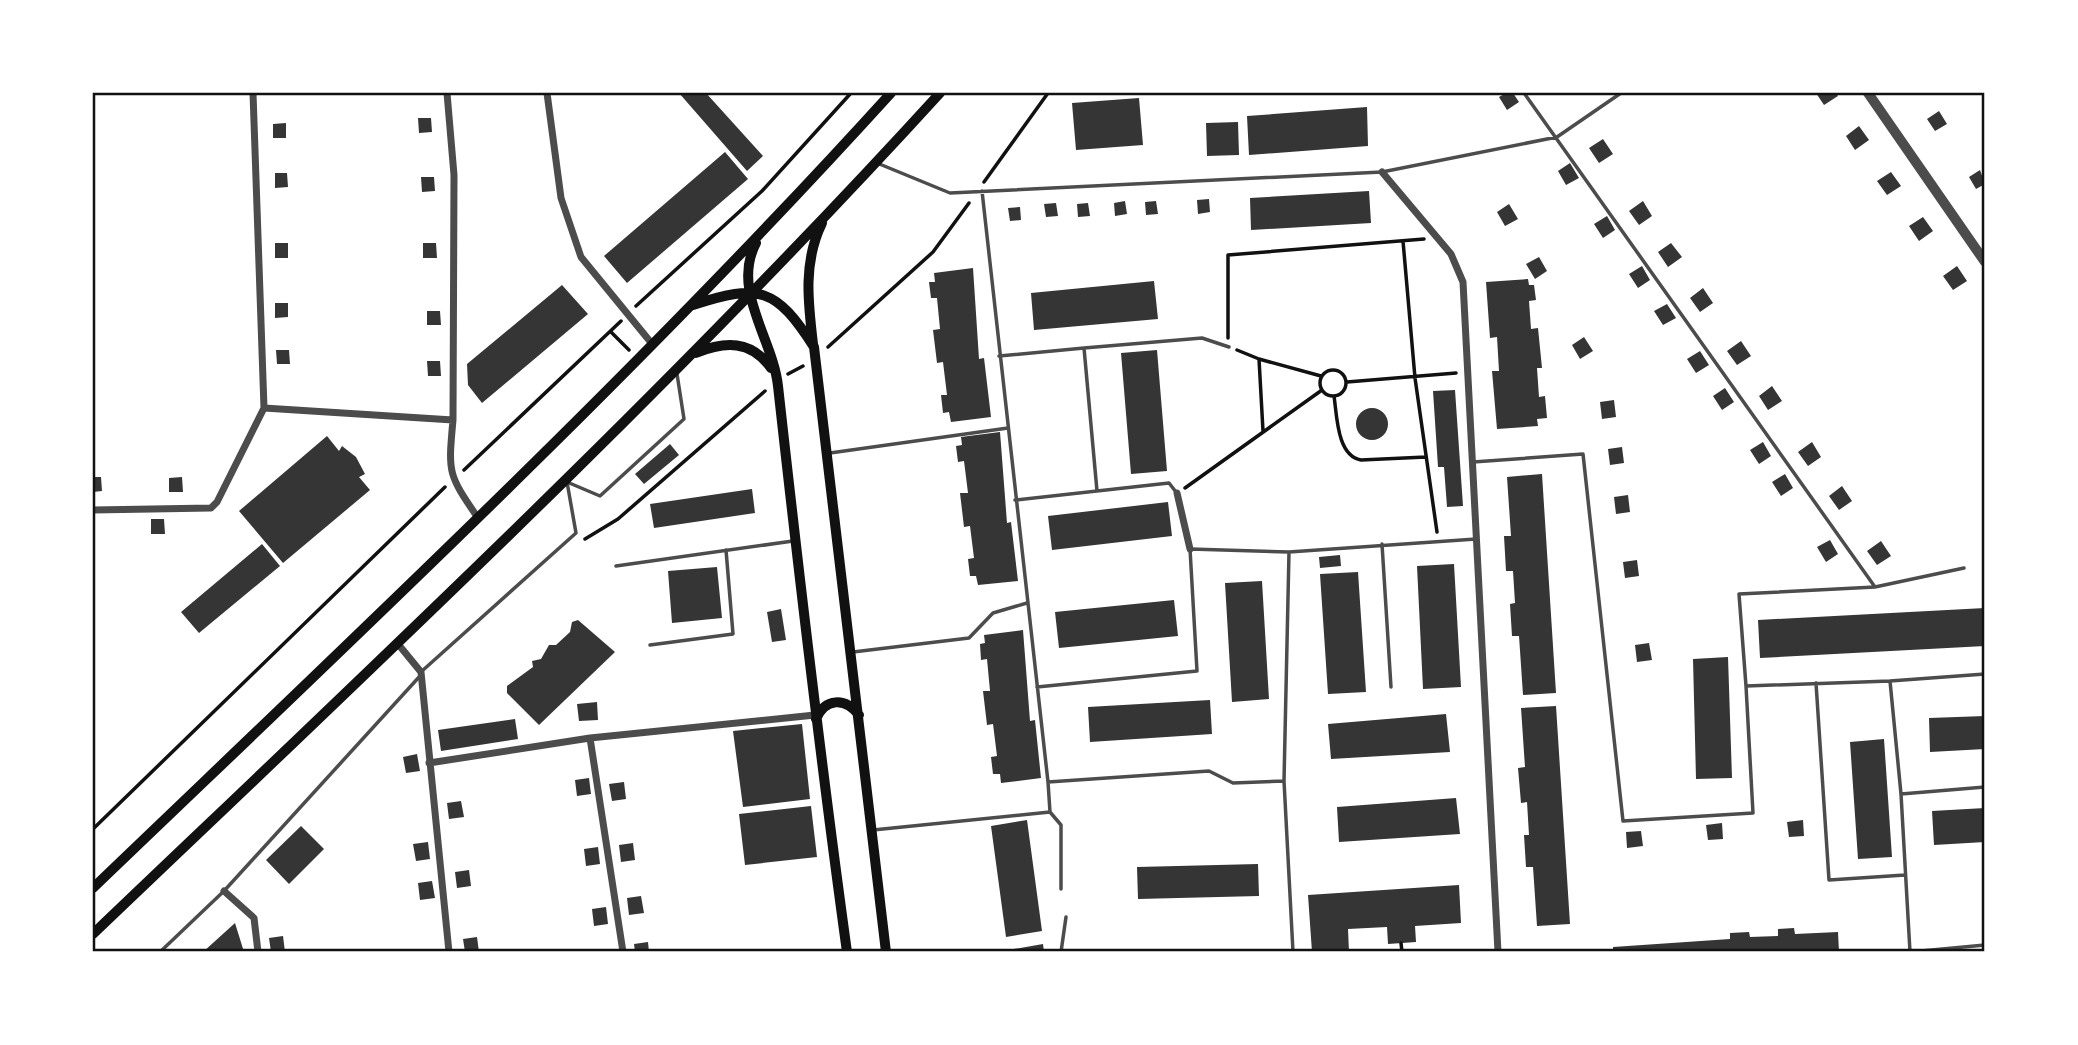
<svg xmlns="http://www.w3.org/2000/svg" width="2078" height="1045" font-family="Spectral,serif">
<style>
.building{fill:#353535}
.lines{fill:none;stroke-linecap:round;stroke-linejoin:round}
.path{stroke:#111;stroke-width:3.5}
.service{stroke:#4c4c4c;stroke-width:3.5}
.minor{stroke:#4c4c4c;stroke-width:7}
.tertiary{stroke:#4c4c4c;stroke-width:10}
.secondary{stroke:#111;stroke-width:10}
.neatline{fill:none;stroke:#111;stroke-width:2.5}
</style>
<rect width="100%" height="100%" fill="#fff"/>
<path class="building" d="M679 93H706L763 156 747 171Z
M1506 93H1513L1519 102 1507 110 1499 97Z
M1816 93H1836L1838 96 1824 105Z
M1139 98 1143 145 1076 150 1072 103Z
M1367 107 1368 146 1249 155 1247 116Z
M1939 111 1947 124 1935 131 1927 119Z
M418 118H431L432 132 419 133Z
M1238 122 1239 155 1207 156 1206 123Z
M286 123V138H273V124Z
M1859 126 1869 140 1855 150 1846 136Z
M1603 139 1613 154 1599 163 1589 148Z
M725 152 748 179 627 283 604 256Z
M1570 163 1579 178 1566 185 1558 171Z
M1980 170 1985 184 1976 189 1969 177Z
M1891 172 1901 186 1887 195 1877 181Z
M275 173H287L288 187 275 188Z
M421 177H434L435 191 422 192Z
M1369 191 1371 223 1251 230 1250 198Z
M1209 199 1210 212 1198 214 1197 200Z
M1125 201 1127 214 1115 216 1114 203Z
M1156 201 1158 214 1146 215 1145 202Z
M1643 201 1652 216 1639 225 1629 211Z
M1056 203 1058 216 1046 217 1044 204Z
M1088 203 1090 216 1078 217 1077 204Z
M1509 204 1518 219 1505 226 1497 212Z
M1020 207 1021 220 1010 221 1008 208Z
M1607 216 1615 230 1603 238 1594 224Z
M1923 217 1933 231 1919 241 1909 226Z
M275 243H288V258H275Z
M423 243H436L437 258H423Z
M1671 243 1682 257 1668 267 1658 252Z
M1539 257 1547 271 1535 279 1526 264Z
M1642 266 1650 280 1638 288 1629 274Z
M1957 266 1967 281 1953 290 1943 276Z
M973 268 979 359 984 358 991 417 951 422 949 412 943 413 941 395H947L943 362 937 363 933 330 940 329 937 298H931L929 282H935L934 273Z
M1528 279 1529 285H1534L1536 300 1529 301 1531 329 1538 328 1542 368H1537L1539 397 1545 396 1547 418 1537 419 1538 426 1497 429 1492 371H1499L1497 337 1490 338 1486 282Z
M1154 281 1158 319 1034 330 1031 293Z
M562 285 588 314 482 403 468 385 467 364Z
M1703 288 1713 303 1700 312 1690 298Z
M275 303H288V317L275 318Z
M1667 304 1676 318 1663 325 1654 311Z
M427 311H440L441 325H427Z
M1584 337 1593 351 1580 359 1572 345Z
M1741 341 1751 356 1737 365 1727 351Z
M276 350H289L290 364H277Z
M1157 350 1167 471 1131 474 1121 353Z
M1700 351 1709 365 1696 373 1687 359Z
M427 361H440L441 376H428Z
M1772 386 1782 401 1768 410 1759 396Z
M1725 388 1734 402 1722 410 1713 396Z
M1455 390 1463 506 1447 507 1444 467H1438L1433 391Z
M1614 400 1616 417 1602 419 1600 402Z
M1356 424a16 16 0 1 1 32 0a16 16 0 1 1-32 0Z
M1000 432 1007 523 1011 522 1018 581 978 585 976 576H970L968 559 974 558 970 526 964 527 960 493H968L964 461 958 462 956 446 962 445 961 437Z
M327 436 339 451 342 446 356 457 365 474 359 477 370 490 283 563 239 511Z
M1763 442 1771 456 1759 464 1750 450Z
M1812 442 1821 457 1808 466 1798 452Z
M670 444 679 455 644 484 635 474Z
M1622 447 1624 463 1610 465 1608 449Z
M1542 474 1556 693 1523 695 1519 636H1512L1510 604 1515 603 1513 571H1506L1504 536H1511L1507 477Z
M1785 474 1793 488 1781 496 1772 482Z
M93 477H101L102 491 93 492Z
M182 477 183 492H169V478Z
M1842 486 1852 501 1839 510 1829 496Z
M752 489 755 513 654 528 650 504Z
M1628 495 1630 512 1616 514 1614 497Z
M1168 502 1172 536 1052 550 1048 516Z
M151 519H164L165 534H151Z
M1830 540 1838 554 1826 562 1817 547Z
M1881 541 1891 556 1877 565 1867 551Z
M262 544 280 566 199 633 181 612Z
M1340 555 1341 566 1320 568 1319 557Z
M1637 560 1639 576 1625 578 1623 562Z
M1454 564 1461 687 1423 689 1417 566Z
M717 567 722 618 672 623 668 571Z
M1358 572 1366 692 1328 694 1320 574Z
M1262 581 1269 699 1232 702 1225 583Z
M1174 600 1178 636 1059 648 1055 612Z
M1985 608V646L1760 658 1758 620Z
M781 609 786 640 772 642 767 612Z
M578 620 615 652 539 725 507 693V686L533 667 532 661 541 659 549 645H556L570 632 572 622Z
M1023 630 1030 721 1035 720 1041 778 1001 783 1000 774H993L991 757 997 756 993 724 987 725 983 691H990L987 659 981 660 980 644 985 643 984 635Z
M1649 643 1652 660 1637 662 1635 645Z
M1728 657 1732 778 1696 779 1693 659Z
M1210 700 1212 734 1090 742 1088 707Z
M597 702 598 720 579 721 577 704Z
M1556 706 1570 924 1537 926 1533 867H1526L1524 835H1529L1527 802 1521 803 1518 768 1525 767 1521 708Z
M1446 714 1450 752 1331 759 1328 724Z
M1985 716V749L1930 752 1929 718Z
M515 719 518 739 441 751 438 730Z
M802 724 810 799 743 807 733 731Z
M1884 739 1892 857 1858 859 1850 742Z
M417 754 420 771 406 773 403 757Z
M589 778 591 794 577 796 575 780Z
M624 782 626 799 612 801 609 784Z
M1456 798 1460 834 1339 842 1337 807Z
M461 801 464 817 449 819 447 803Z
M811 806 817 857 745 865 739 814Z
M1985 808V842L1934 845 1932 811Z
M1027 820 1042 931 1006 937 991 826Z
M1803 820 1804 836 1789 837 1787 822Z
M1722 823 1723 839 1708 840 1706 825Z
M301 826 324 849 289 884 266 860Z
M1641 831 1643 846 1627 848 1626 832Z
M428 842 430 859 416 861 413 844Z
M633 843 635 860 621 862 619 845Z
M598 847 600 864 586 866 584 849Z
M1258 864 1259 896 1138 899 1137 867Z
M469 870 471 886 457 888 455 872Z
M432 881 435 898 420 900 418 883Z
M1459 885 1461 923 1415 926 1416 942 1388 944 1387 927 1348 929 1349 952H1312L1308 895Z
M641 896 644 913 629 915 627 898Z
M606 907 608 924 594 926 592 909Z
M235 923 244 952H203Z
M1794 928 1795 934 1838 932 1839 952H1613V947L1730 939V933L1749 932 1750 937 1778 936V929Z
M283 936 285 952H271L269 938Z
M477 937 479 952H465L463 939Z
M648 942 649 952H635L634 944Z
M1043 944 1044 952H1008V950Z"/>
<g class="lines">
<path class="path" d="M984 182 1048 93
M1403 241 1415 378 1437 532
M636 306 762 191 851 93
M611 332 629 350
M1228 338V255L1424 239
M828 347 933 252 969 203
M1237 350 1259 359 1263 431
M1259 359 1321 376
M1320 383a13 13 0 1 1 26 0a13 13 0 1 1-26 0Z
M788 374 803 366
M1347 382 1456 373
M1334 396C1337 416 1337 456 1361 460L1426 457
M464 470 621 321
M1185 488 1322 390
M585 539 618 519 765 391
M93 829 445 487
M1401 943 1402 952"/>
<path class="service" d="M1524 93 1875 587 1964 568
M877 163 950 193 1382 172 1557 137 1621 93
M982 191 1048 782 1209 771 1233 783 1284 781 1293 952
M999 356 1084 348
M830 453 1008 428
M1473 462 1583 454 1623 821 1753 813 1746 686 1890 681 1901 794 1910 952
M1097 491 1084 348 1202 338 1229 347
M1015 500 1169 483 1176 492
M1382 544 1391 687
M1289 552 1476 539
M616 566 793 541
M650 645 733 634 726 550
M853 652 969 638 993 613 1027 603
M422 671 576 533 567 482 600 496 684 419 677 374
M1890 681 1985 674
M1816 683 1829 880 1905 875
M1746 686 1739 594 1875 587
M1037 687 1197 671 1190 549 1289 552 1284 781
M1901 794 1985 787
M1050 812 1061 825V889
M873 830 1050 812 1048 782
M160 952 224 891 420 676
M1061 952 1066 917
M1910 952 1985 945"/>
<path class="minor" d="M253 93 264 408 453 420C448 474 448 474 478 518
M447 93 454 175 453 420
M547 93 561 198 581 257 653 345
M1382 172 1451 254 1463 282 1498 952
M1177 493 1190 549
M93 510 211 508 217 502 264 408
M398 644 421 672 449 952
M590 738 623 952
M429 763 590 738 815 715
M224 891 254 918 258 952"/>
<path class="tertiary" d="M1868 93 1985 262"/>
<path class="secondary" d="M756 243C731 290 773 339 778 386 799 575 821 764 847 952
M693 305C760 283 776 288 814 347L886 952
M813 344C808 302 803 262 822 223
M696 353C725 341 751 340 771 368
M816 719C825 698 845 697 859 715
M93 888C364 628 639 371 891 93
M93 934C381 659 672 387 940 93"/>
</g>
<rect width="2078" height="1045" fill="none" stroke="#ffffff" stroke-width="189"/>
<rect x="94" y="94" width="1889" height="856" class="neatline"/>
</svg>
